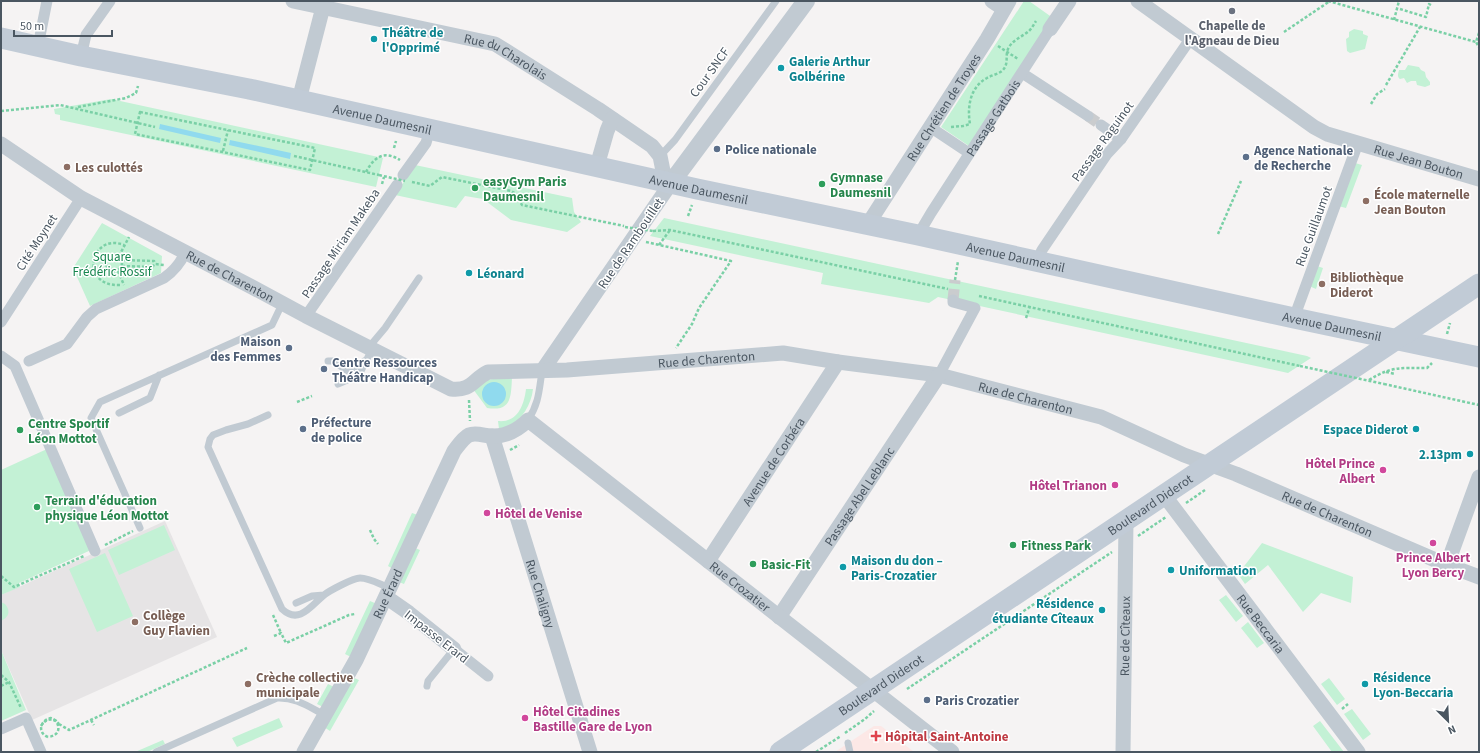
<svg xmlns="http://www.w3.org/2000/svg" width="1480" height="753" font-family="'Source Sans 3',sans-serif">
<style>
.education{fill:#e6e4e5}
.medical{fill:#fce8e6}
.green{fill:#c3f1d5}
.water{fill:#90daee}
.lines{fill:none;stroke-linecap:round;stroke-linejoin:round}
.pedestrian-tunnel{stroke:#caccce;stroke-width:11;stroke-dasharray:11 5.5;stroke-linecap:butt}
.path{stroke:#7ad0a6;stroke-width:2.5;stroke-dasharray:3 2;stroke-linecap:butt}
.service{stroke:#c1cad2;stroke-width:7}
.pedestrian{stroke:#c1cad2;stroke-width:11}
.minor{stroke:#c1cad2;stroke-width:15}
.tertiary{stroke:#c1cad2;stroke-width:18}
.secondary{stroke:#c1cbd6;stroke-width:21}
.path-bridge{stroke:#7ad0a6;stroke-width:2.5;stroke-dasharray:3 2;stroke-linecap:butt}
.worship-dot{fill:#6b7280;stroke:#fff;stroke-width:1.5}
.culture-dot{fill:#0f9aa8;stroke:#fff;stroke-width:1.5}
.service-dot{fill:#5c6f8a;stroke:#fff;stroke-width:1.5}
.education-dot{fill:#8d6e63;stroke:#fff;stroke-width:1.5}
.leisure-dot{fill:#2e9e5b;stroke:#fff;stroke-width:1.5}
.hotel-dot{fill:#d1479c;stroke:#fff;stroke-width:1.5}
.health-dot{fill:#e0444e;stroke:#fff;stroke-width:1.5}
.labels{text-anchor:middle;stroke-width:3;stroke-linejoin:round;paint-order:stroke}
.worship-label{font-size:13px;font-weight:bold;fill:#5b616d;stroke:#fff}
.culture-label{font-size:13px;font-weight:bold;fill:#0d838f;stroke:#fff;text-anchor:start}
.street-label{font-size:13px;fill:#4a5661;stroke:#fff}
.service-label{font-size:13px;font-weight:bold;fill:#4e5e75;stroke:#fff;text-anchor:start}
.education-label{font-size:13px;font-weight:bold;fill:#785e54;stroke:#fff;text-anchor:start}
.leisure-label{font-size:13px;font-weight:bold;fill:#27864d;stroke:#fff;text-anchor:start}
.park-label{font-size:13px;fill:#17864f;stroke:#fff}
.hotel-label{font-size:13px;font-weight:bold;fill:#b23c85;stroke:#fff;text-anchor:end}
.health-label{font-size:13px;font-weight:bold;fill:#be3a42;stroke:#fff;text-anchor:start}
</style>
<rect width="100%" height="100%" fill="#f5f3f3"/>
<path class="education" d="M165 521 217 637 32 720 1 650V595Z"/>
<path class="medical" d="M874 726H881L914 752H835Z"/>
<path class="green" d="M1024 1H1029L1053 18 969 146 941 127Z
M1354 29 1363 31V34L1368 36 1365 49 1350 53 1347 51 1346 39 1349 37V32Z
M1408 65 1419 67 1421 70 1425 72 1426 77 1430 82V85L1425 87 1417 85 1416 81H1411L1407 83 1404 78 1400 79C1397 77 1398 74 1399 70H1405Z
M111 99 383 158 376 187 60 120V115L55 114 54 109Z
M1355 163 1362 165 1346 208 1338 206Z
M415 165 572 198 574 212 581 222 567 232 511 220 483 199 465 196 456 208 395 195Z
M664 218 1307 356 1311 358 1288 373 938 297 929 303 821 284 823 273 650 236Z
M102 223 162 256 161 273 90 306 73 268Z
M1317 266 1323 268 1316 289 1309 286Z
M512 377C511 396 512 412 487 408L473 389 484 380Z
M526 389H533C531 408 518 426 499 429L498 421C517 423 524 406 526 389Z
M47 449 91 550 19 583 20 587 1 595V470Z
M412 513 418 515 393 569 388 566Z
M164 525 175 550 119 575 108 550Z
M1262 543 1353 577 1351 603 1321 593 1303 612 1268 565 1245 584 1238 574Z
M415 548 420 550 404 584 399 582Z
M105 553 133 616 97 632 69 569Z
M1226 595 1243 616 1236 622 1219 600Z
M370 601 377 604 351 657 345 654Z
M1 602 5 604C11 611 9 617 1 621Z
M1248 622 1264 643 1257 648 1241 628Z
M1 650 26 710 1 721Z
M352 677 359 680 330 731 324 727Z
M1329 678 1345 699 1337 705 1321 684Z
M328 684 334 687 323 707 317 704Z
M1352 709 1371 734 1363 740 1344 714Z
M279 718 283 727 237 747 232 738Z
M1320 721 1344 752H1332L1313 726Z
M163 740 165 744 147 752H135Z"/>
<path class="water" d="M160 124 221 138 220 143 159 129Z
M230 140 291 153 290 159 229 145Z
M482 394a12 12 0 1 1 24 0a12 12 0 1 1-24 0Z"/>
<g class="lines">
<path class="pedestrian-tunnel" d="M1088 116 1101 125
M953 300 955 280"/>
<path class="path" d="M1328 1 1476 42
M1400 9 1426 17 1429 4 1431 5
M1394 20 1399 1
M1284 32 1330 1
M1479 33 1476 42 1479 47
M998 46 1018 59
M1386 85 1420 27
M1371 104 1377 94 1385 89
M78 107 126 98 136 93 138 86
M1 111 60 105 155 127
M140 112 315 148 310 170 135 134Z
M951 127 963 126 970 124C967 107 970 87 987 78 992 75 999 74 1003 70 1009 63 1005 56 1008 49 1012 40 1022 37 1029 31 1032 28 1034 24 1036 21
M394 148 396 141
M223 151 228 130
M294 156 379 175
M366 172C374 157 384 150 400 160
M412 182 430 186 442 177 511 191 516 194 522 205 624 226
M382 184 384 177
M688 216 692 205
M653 231 670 230 948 289
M1218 234 1241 181
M646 242 731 261 699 308 692 324 676 348
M659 245 670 230
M106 263a8 8 0 1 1 16 0a8 8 0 1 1-16 0Z
M119 256 129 237
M122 260 154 261 155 264
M122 266 152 267 155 264 164 265
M118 271 124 285
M955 280 958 261
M120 285C79 287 90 232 124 245
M979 296 1300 366
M1026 318 1030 306
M1447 334 1450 323
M1386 372 1395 374
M1369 380C1392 366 1400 368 1427 368L1432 363
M1384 384 1479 405
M469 400 470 421
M297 402 312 396
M510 450 519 445
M1186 503 1205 490
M370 530 374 539 378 544
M1138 536 1166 517
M105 545 133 531
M1 576 14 587 84 556
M273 615 281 633
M274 636 281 633 286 643 349 615 355 614
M1 675 9 682 21 708
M1 686 9 682
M907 689 1112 552
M1342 709 1348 704
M91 720 94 725
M59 724 69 730 247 648
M41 726C45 720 49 718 56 721 61 729 58 736 48 737
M845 733 865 719 874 711
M816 752 841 736"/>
<path class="service" d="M660 156 675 140 776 1
M369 347 385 328 419 278
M328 361H333L348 371 366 360
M338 384 359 375 372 349
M119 413 150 398 159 375
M268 415 248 424 226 430 213 435 210 439 208 447 282 609C299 625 311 606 324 595 329 591 353 578 360 578 370 578 381 585 390 588
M528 420C539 403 539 391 542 371
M140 528 91 418 100 402 272 325 282 304
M296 603 312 596 324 595
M427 686 428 681 454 649
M848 743 850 752
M156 752 277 698C295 697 309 707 325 715"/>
<g class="pedestrian">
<path d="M38 46 47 1"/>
<path d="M81 56 86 35 110 1"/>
<path d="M1022 73 1088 116"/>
<path d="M1101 125 1121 139"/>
<path d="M930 127 969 153"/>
<path d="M403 175 426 143 430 129"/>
<path id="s1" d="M918 235 931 213 1050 29"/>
<path d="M1037 261 1042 250 1107 154 1121 139 1191 38"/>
<path d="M306 316 397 185"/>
<path d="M1294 318 1358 143"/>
<path d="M1 322 81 198"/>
<path d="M1 356 15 366 95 551"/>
<path d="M29 361 67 344 87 317 96 309 164 278C174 271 180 264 185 253"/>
<path d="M939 375 975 308 953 302V300"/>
<path d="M454 649 488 676"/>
<path d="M1 729 26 718 41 752"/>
</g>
<g class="minor">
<path id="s2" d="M293 1 495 44 598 109 652 146 660 156 663 171 671 183 542 371"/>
<path d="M992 1 1004 9"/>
<path id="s3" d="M1138 1 1314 127 1327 134 1479 179"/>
<path d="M1050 29 1069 1"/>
<path d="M299 100 323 7"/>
<path id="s4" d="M1 144 81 198 252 287 306 316 451 389C472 391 472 380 488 372L567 370 783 353 838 362 939 375 1101 417 1184 455 1236 474 1447 565 1479 577"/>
<path d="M597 166 607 131 612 119"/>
<path id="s5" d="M868 224 987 39 1009 1"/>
<path id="s6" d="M492 436 590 752"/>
<path id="s7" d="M1164 495 1358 752"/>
<path id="s8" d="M708 561 838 362"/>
<path d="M1447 565 1479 477"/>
<path d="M386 597 409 613 454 649"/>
<path id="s9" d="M779 617 939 375"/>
<path id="s10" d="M304 752 356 660 454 451C458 446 463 438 469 435 476 432 485 436 491 436 506 437 518 430 528 420L952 752"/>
<path id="s11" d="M1123 752 1126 521"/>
</g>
<path class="tertiary" d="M671 183 806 1"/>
<g class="secondary">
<path id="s12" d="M1 38 81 56 249 89 697 189 918 235 1294 318 1479 357"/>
<path id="s13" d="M780 752 1479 284"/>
</g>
<path class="path-bridge" d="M379 175 405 181
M625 227 653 231
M1300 366 1384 384
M48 737C37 733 40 720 51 718L55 720 59 724"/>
</g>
<circle class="worship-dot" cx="1232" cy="11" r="4"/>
<g class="culture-dot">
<circle cx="374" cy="39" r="4"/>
<circle cx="781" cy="68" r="4"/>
<circle cx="469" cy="273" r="4"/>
<circle cx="1416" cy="429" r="4"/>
<circle cx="1470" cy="454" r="4"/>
<circle cx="843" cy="567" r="4"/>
<circle cx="1171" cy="570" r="4"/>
<circle cx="1102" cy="610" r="4"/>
<circle cx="1365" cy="684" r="4"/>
</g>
<g class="service-dot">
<circle cx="717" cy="149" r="4"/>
<circle cx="1246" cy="157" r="4"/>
<circle cx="289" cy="348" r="4"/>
<circle cx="324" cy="369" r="4"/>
<circle cx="303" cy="429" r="4"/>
<circle cx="927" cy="700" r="4"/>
</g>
<g class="education-dot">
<circle cx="67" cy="167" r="4"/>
<circle cx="1366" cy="201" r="4"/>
<circle cx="1322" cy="284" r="4"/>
<circle cx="135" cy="622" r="4"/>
<circle cx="248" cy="684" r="4"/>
</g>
<g class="leisure-dot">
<circle cx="822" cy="184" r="4"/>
<circle cx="475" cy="188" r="4"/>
<circle cx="20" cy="430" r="4"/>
<circle cx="37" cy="507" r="4"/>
<circle cx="1013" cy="545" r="4"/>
<circle cx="753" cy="564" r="4"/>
</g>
<g class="hotel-dot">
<circle cx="1383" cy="470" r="4"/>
<circle cx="1115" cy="485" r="4"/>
<circle cx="487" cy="513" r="4"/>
<circle cx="1433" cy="543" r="4"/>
<circle cx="525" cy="718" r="4"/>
</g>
<path class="health-dot" d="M874 730h4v4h4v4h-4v4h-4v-4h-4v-4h4z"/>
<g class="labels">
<g class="worship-label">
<text x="1232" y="30">Chapelle de<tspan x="1232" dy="15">l'Agneau de Dieu</tspan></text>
</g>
<g class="culture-label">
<text x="382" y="37">Théâtre de<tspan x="382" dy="15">l'Opprimé</tspan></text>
<text x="789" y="66">Galerie Arthur<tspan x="789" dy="15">Golbérine</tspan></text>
<text x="477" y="278">Léonard</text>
<text x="1408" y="434" text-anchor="end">Espace Diderot</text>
<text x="1462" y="459" text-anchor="end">2.13pm</text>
<text x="851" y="565">Maison du don –<tspan x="851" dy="15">Paris-Crozatier</tspan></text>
<text x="1179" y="575">Uniformation</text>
<text x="1094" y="608" text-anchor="end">Résidence<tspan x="1094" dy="15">étudiante Cîteaux</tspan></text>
<text x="1373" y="682">Résidence<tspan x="1373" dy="15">Lyon-Beccaria</tspan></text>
</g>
<g class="street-label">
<text dy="5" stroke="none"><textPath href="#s2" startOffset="221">Rue du Charolais</textPath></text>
<text transform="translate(709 72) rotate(-54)" y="5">Cour SNCF</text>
<text dy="5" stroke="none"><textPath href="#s5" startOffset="139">Rue Chrétien de Troyes</textPath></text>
<text dy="5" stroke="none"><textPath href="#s1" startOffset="139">Passage Gatbois</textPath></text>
<text dy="5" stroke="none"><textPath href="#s12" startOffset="390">Avenue Daumesnil</textPath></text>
<text transform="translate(1102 141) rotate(-54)" y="5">Passage Raguinot</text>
<text dy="5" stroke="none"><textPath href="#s3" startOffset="327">Rue Jean Bouton</textPath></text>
<text dy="5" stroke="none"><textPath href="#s12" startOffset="714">Avenue Daumesnil</textPath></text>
<text transform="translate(1313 226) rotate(-70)" y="5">Rue Guillaumot</text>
<text transform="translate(36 242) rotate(-57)" y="5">Cité Moynet</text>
<text transform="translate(340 243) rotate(-56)" y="5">Passage Miriam Makeba</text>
<text transform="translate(630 243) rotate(-56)" y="5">Rue de Rambouillet</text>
<text dy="5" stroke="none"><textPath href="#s12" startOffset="1038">Avenue Daumesnil</textPath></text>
<text dy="5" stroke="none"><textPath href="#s4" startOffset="265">Rue de Charenton</textPath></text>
<text dy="5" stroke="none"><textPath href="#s12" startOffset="1362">Avenue Daumesnil</textPath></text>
<text dy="5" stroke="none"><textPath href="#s4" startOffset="774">Rue de Charenton</textPath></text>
<text dy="5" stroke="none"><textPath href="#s4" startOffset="1098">Rue de Charenton</textPath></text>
<text dy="5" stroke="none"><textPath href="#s8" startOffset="119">Avenue de Corbéra</textPath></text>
<text dy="5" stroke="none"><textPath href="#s9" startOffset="145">Passage Abel Leblanc</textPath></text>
<text dy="5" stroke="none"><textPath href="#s13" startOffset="445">Boulevard Diderot</textPath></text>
<text dy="5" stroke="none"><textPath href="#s4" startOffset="1422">Rue de Charenton</textPath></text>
<text dy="5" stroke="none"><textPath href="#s10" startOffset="692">Rue Crozatier</textPath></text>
<text dy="5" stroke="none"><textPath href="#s10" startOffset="179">Rue Érard</textPath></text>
<text dy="5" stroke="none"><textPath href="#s6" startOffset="165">Rue Chaligny</textPath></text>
<text dy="5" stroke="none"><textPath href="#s7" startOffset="161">Rue Beccaria</textPath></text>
<text transform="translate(437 636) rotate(38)" y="5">Impasse Erard</text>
<text dy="5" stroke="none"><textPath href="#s11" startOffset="116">Rue de Cîteaux</textPath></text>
<text dy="5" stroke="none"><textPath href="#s13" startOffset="121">Boulevard Diderot</textPath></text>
</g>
<g class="service-label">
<text x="725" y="154">Police nationale</text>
<text x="1254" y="155">Agence Nationale<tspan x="1254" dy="15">de Recherche</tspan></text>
<text x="281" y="346" text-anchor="end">Maison<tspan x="281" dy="15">des Femmes</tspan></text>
<text x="332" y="367">Centre Ressources<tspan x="332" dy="15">Théâtre Handicap</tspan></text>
<text x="311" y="427">Préfecture<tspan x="311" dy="15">de police</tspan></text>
<text x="935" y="705">Paris Crozatier</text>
</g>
<g class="education-label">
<text x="75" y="172">Les culottés</text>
<text x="1374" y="199">École maternelle<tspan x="1374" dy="15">Jean Bouton</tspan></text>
<text x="1330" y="282">Bibliothèque<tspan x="1330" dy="15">Diderot</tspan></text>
<text x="143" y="620">Collège<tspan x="143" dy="15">Guy Flavien</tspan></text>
<text x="256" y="682">Crèche collective<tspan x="256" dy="15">municipale</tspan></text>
</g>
<g class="leisure-label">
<text x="830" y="182">Gymnase<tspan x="830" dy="15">Daumesnil</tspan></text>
<text x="483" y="186">easyGym Paris<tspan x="483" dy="15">Daumesnil</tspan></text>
<text x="28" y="428">Centre Sportif<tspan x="28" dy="15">Léon Mottot</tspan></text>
<text x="45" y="505">Terrain d'éducation<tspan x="45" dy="15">physique Léon Mottot</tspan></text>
<text x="1021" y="550">Fitness Park</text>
<text x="761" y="569">Basic-Fit</text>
</g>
<g class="park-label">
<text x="112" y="261">Square<tspan x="112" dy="15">Frédéric Rossif</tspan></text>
</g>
<g class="hotel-label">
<text x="1375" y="468">Hôtel Prince<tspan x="1375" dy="15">Albert</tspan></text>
<text x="1107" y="490">Hôtel Trianon</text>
<text x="495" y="518" text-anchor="start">Hôtel de Venise</text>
<text x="1433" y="562" text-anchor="middle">Prince Albert<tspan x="1433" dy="15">Lyon Bercy</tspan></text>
<text x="533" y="716" text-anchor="start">Hôtel Citadines<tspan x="533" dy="15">Bastille Gare de Lyon</tspan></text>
</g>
<g class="health-label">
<text x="885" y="741">Hôpital Saint-Antoine</text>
</g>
</g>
<rect width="1480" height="753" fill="none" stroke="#4a5661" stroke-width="4"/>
<g transform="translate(1448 721) rotate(156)" stroke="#ffffff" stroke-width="3" paint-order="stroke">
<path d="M0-3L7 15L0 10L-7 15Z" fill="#4a5661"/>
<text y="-6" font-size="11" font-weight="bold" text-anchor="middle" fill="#4a5661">N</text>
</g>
<path d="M14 30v6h98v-6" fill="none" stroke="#4a5661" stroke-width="2"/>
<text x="20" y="30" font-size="12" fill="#4a5661" stroke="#ffffff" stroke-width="3" paint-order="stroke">50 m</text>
</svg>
